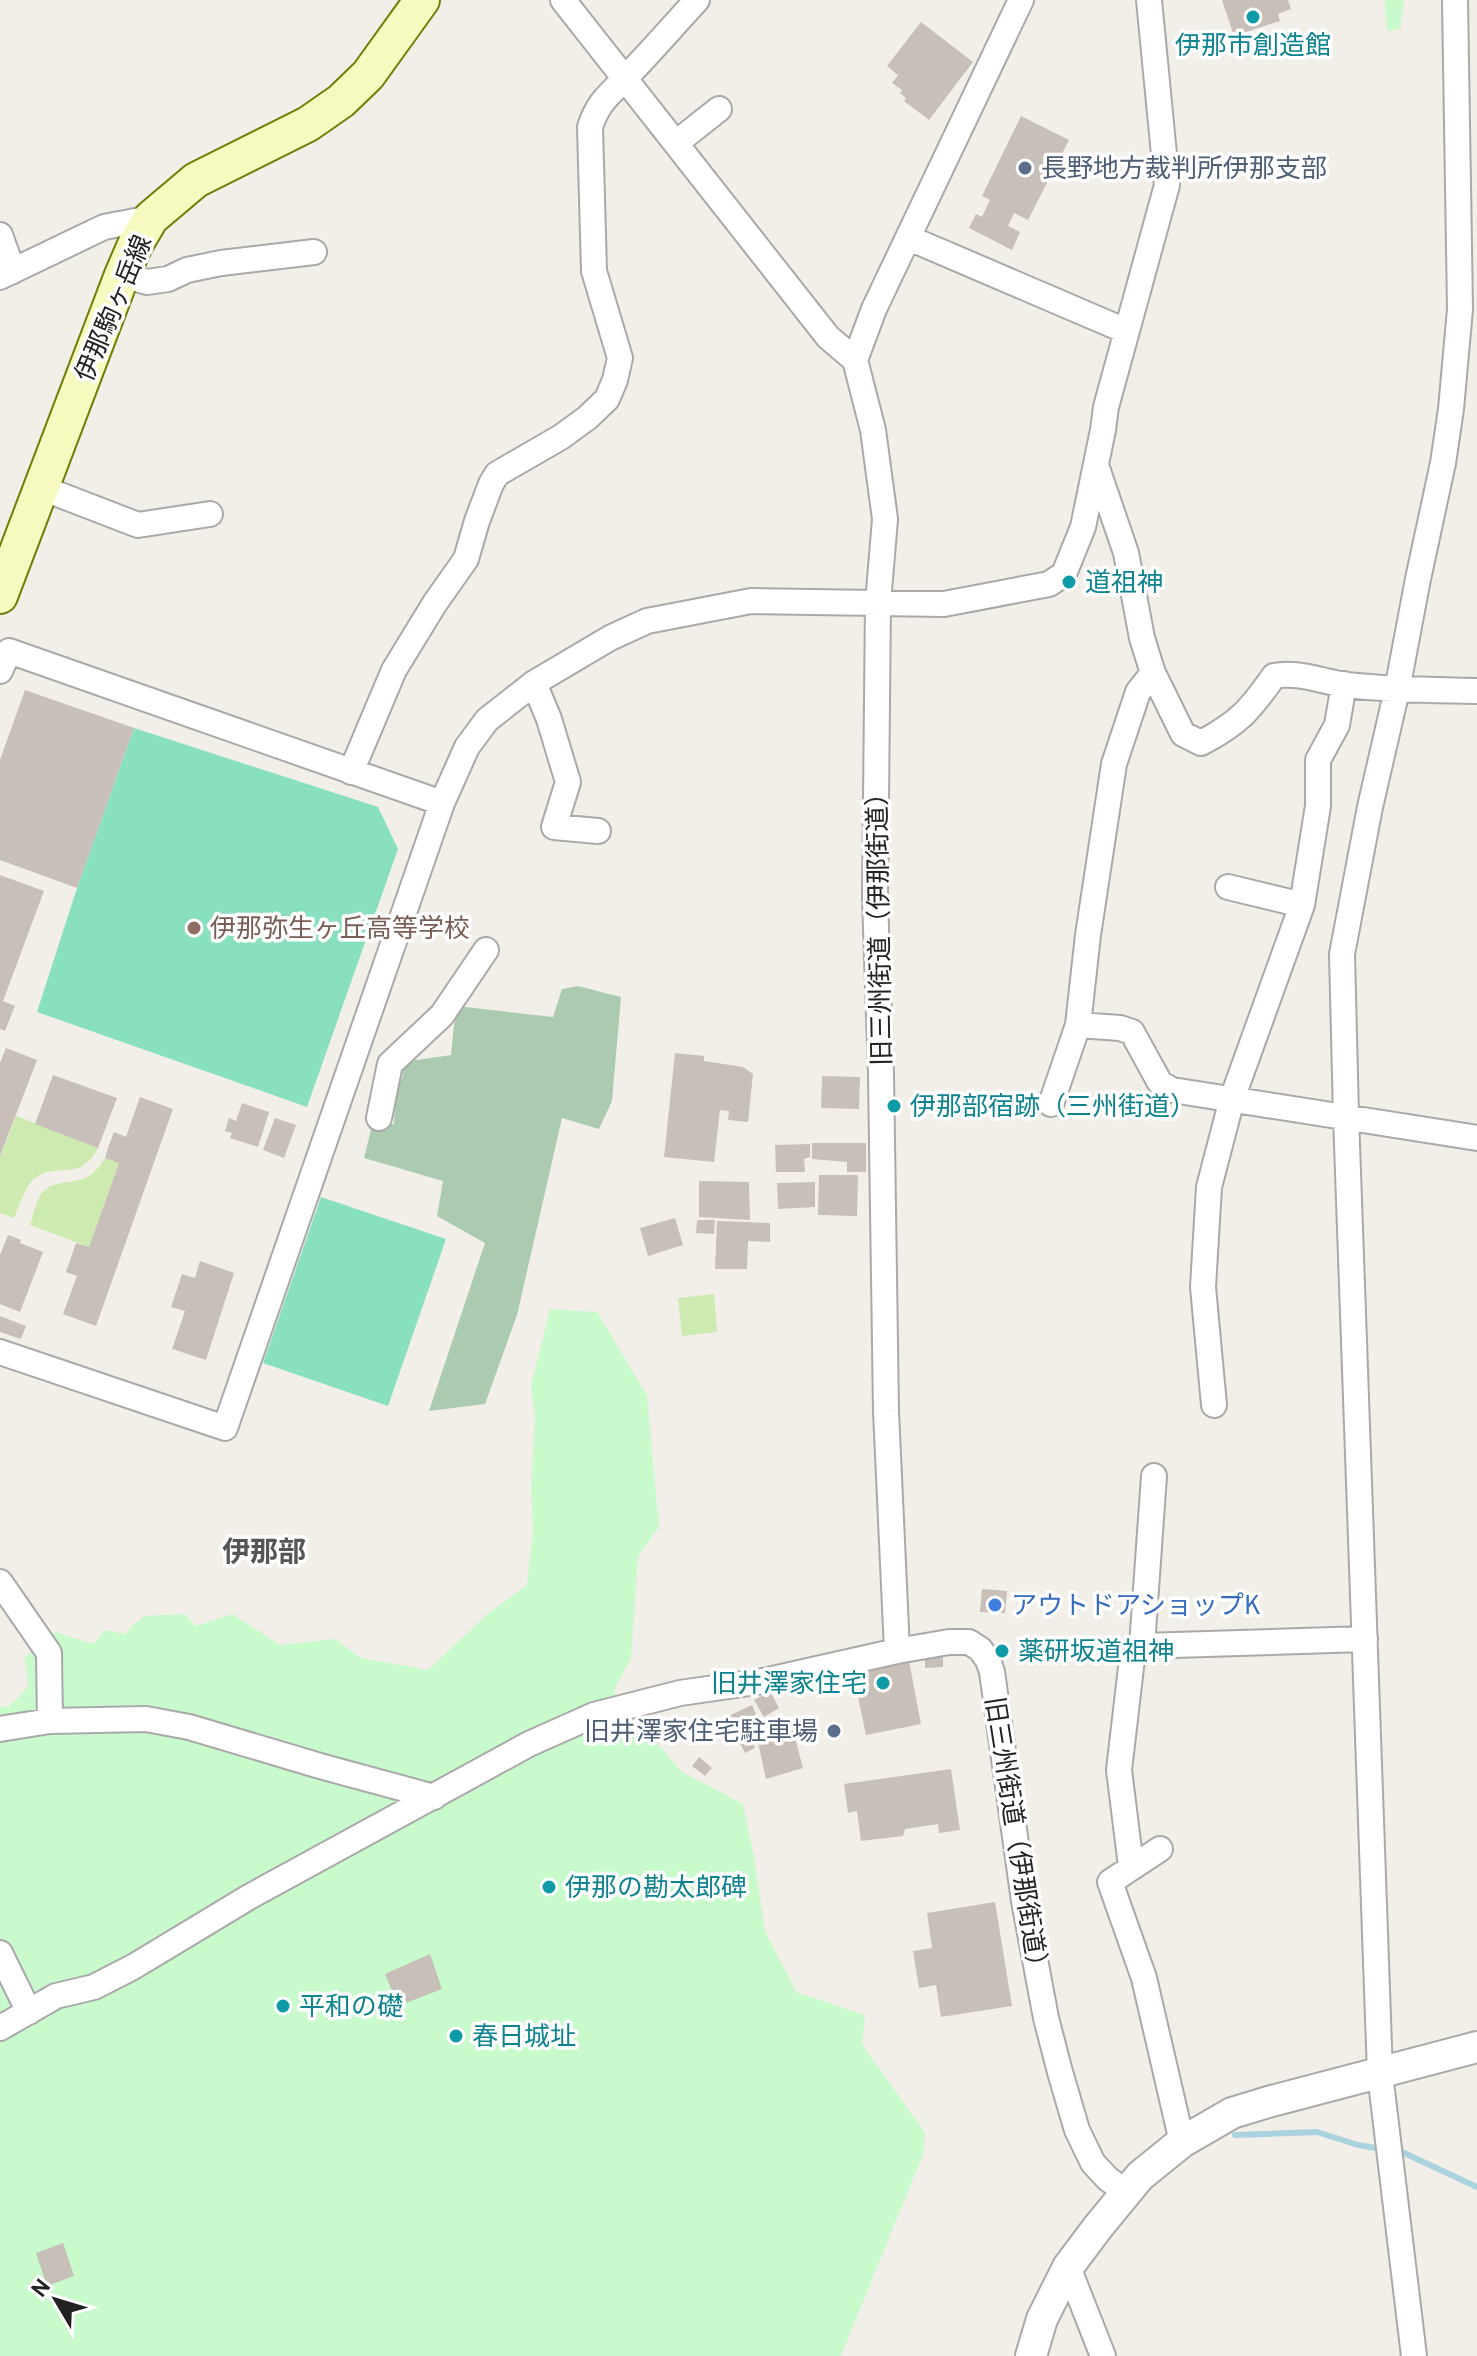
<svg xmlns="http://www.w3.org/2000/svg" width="1477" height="2356" font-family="Overpass,'Noto Sans JP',sans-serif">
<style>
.grass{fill:#cdebb0}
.cemetery{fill:#aacbaf}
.park{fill:#c8facc}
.pitch{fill:#88e0be}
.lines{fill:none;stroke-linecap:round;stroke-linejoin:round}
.stream{stroke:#aad3df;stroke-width:6}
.building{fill:#c7bfb8}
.minor-casing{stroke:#a9a9a9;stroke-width:28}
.tertiary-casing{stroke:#a9a9a9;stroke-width:34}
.secondary-casing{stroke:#707d05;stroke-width:38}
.minor{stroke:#fff;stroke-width:24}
.tertiary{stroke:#fff;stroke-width:30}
.secondary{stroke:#f7fabf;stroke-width:34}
.culture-dot{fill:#0f9aa8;stroke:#fff;stroke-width:3}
.service-dot{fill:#5c6f8a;stroke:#fff;stroke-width:3}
.education-dot{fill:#8d6e63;stroke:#fff;stroke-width:3}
.shop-dot{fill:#3f7fe0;stroke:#fff;stroke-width:3}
.labels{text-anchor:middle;stroke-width:7;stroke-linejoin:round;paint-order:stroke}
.culture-label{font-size:26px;fill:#0d838f;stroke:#fff;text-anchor:start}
.service-label{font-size:26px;fill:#4e5e75;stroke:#fff;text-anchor:start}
.street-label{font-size:26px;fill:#222;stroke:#fff}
.education-label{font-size:26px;fill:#785e54;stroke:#fff;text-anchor:start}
.shop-label{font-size:26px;fill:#366cbe;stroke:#fff;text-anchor:start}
.neighbourhood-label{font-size:28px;font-weight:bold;fill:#555;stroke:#fff}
</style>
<rect width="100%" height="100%" fill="#f2efe9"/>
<path class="grass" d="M16 1116 98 1148C79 1184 58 1160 34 1179 24 1188 19 1206 14 1218L0 1213V1157Z
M105 1158 119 1163 89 1247 30 1225C34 1215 36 1197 45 1190 62 1175 86 1192 105 1158Z
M714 1294 717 1332 682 1336 678 1298Z"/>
<path class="cemetery" d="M578 986 621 997 612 1101 599 1129 562 1118 517 1315 485 1404 429 1411 485 1243 437 1216 443 1181 364 1158 372 1126 394 1124 395 1079H402L404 1062 451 1055 456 1006 553 1017 562 989Z"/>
<path class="park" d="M1385 0H1404L1400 29 1387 31Z
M550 1309 597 1312 647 1395 659 1527 638 1556 631 1658 614 1690 621 1723 645 1729 682 1772 743 1804 753 1852 765 1931 796 1992 865 2015 862 2044 925 2133 923 2154 841 2356H0V1707L10 1706 28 1687 25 1657 55 1632 93 1644 105 1630 124 1634 144 1616 184 1614 196 1626 232 1614 280 1645 335 1639 361 1658 428 1670 489 1613 527 1585 533 1530 531 1489 535 1418 531 1386Z"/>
<path class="pitch" d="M134 728 378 807 398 849 307 1107 37 1012 77 888Z
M321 1197 446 1239 388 1406 263 1363Z"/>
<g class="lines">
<path class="stream" d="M1235 2135 1317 2132 1358 2145 1381 2149
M1402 2152 1477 2187"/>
</g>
<path class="building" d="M1222 0H1288L1291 9 1278 14 1280 21 1234 36Z
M921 22 973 62 929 120 904 101 906 98 900 93 902 90 892 83 898 75 887 66Z
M1021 116 1069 140 1028 220 1014 213 1008 226 1020 232 1012 250 969 228 976 214 982 217 990 200 982 196Z
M25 690 134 728 77 888 0 860V760Z
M0 875 44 891 3 1001 15 1006 5 1031 0 1029Z
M6 1048 37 1060 0 1156V1063Z
M675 1053 704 1056V1061L743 1067 753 1074 748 1122 728 1120 729 1111 720 1110 714 1162 664 1157Z
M53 1075 117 1098 98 1148 35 1124Z
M822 1076 860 1077 859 1109 821 1108Z
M140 1097 173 1109 96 1326 63 1314 77 1276 66 1272 76 1243 89 1247 119 1163 105 1158 109 1145 114 1132 126 1137Z
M242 1103 269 1112 258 1147 230 1138 232 1133 225 1131 229 1118 236 1121Z
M275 1118 296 1125 284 1158 263 1150Z
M812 1143H866V1172H847V1162L812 1159Z
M810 1144V1157L804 1159 805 1172H776L775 1145Z
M819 1175H858L857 1216 818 1215Z
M699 1181 749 1182 750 1220 699 1217Z
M815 1182V1207L778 1209 777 1183Z
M675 1218 683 1245 648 1256 640 1228Z
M697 1220H715L714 1234 696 1233Z
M717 1221 770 1223V1242L748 1241 747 1269H715Z
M8 1235 21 1240 20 1243 43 1252 20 1312 0 1304V1255Z
M200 1261 234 1273 206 1360 172 1349 185 1311 171 1307 182 1274 195 1278Z
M0 1316 26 1326 21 1339 0 1332Z
M982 1589 1007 1591 1005 1613 980 1612Z
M943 1657V1667L925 1668V1658Z
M909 1661 921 1724 866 1735 856 1687 845 1689 842 1674Z
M770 1691 779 1708 764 1717 754 1700Z
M752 1705 763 1731 752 1737 755 1748 745 1753 726 1717Z
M793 1730 803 1768 766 1779 757 1738Z
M699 1757 712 1768 705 1776 692 1766Z
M951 1769 960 1830 939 1833 938 1824 905 1829 903 1836 861 1841 857 1811 848 1813 844 1784Z
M995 1902 1012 2006 941 2017 936 1985 919 1988 913 1951 932 1948 927 1913Z
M430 1954 442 1989 398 2006 385 1974Z
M63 2243 74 2276 47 2286 36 2253Z"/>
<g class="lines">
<defs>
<path id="minor" d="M563 0 828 337 855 360
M676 143 719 109
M0 235 13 271
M909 238 1126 331
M122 275 147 282 168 279 187 270 221 263 314 252
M0 277 104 227 151 218
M1097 468 1126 553 1142 638 1153 673 1138 692 1114 764 1088 935 1078 1025 1120 1028 1132 1032 1160 1083 1172 1090 1477 1138
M42 488 138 525 210 514
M0 671 9 651 442 803
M1153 673 1183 734 1201 743C1239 723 1250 710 1274 676 1298 671 1323 682 1347 685 1390 690 1434 690 1477 691
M534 683 549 719 568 782 554 827 598 831
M351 772 394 670 435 603 466 559 477 521 491 484 497 474 561 437 587 418 607 399 615 380 620 358 594 271 590 127C600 97 613 93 632 71 654 48 675 24 697 0
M1302 905 1318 806V760L1337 725 1344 684
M1051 1104 1078 1025
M379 1118 390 1064 442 1015 486 950
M0 1352 225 1428 442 803 467 747 487 720 534 683 610 638 647 621 751 601 944 604 1049 584 1064 574 1083 527 1103 430 1106 407 1167 185 1149 0
M1214 1405 1203 1287 1209 1187 1232 1099 1302 905 1228 887
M0 1582 49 1653 50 1721
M1142 1646 1365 1639
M897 1651 886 1411 881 1074 875 898 878 603 885 519 873 430 855 360 874 309 1021 0
M0 1729 50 1721 146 1719 189 1727 320 1766 434 1797
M1160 1849 1110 1882 1144 1978 1182 2142
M1131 1866 1119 1770 1132 1659 1142 1646 1154 1476
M0 1953 29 2012
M0 2028 56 1996 94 1987 133 1967 249 1897 529 1744 594 1715 680 1693 763 1681 897 1651 949 1642H969L980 1649 988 1660 992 1672 1024 1901 1046 2018 1060 2072 1077 2130 1093 2163 1108 2179 1126 2192
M1068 2267 1103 2356
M1414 2356 1380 2074 1346 1116 1342 954 1370 807 1397 690 1418 579 1443 463 1451 409 1460 309 1455 0"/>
<path id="tertiary" d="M1031 2356 1042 2319 1068 2267 1098 2227 1140 2176 1182 2142 1232 2113 1268 2102 1477 2047"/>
<path id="secondary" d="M0 596 122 275 135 245 151 218 196 180 308 124 341 101 368 75 422 0"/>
</defs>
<use href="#minor" class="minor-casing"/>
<use href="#tertiary" class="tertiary-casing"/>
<use href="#secondary" class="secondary-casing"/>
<use href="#minor" class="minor"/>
<use href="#tertiary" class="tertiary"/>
<use href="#secondary" class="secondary"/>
</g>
<g class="culture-dot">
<circle cx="1253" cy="17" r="8"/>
<circle cx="1069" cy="582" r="8"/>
<circle cx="894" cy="1106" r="8"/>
<circle cx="1002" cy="1651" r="8"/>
<circle cx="883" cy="1683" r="8"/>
<circle cx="549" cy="1887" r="8"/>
<circle cx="283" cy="2006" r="8"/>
<circle cx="456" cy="2036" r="8"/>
</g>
<g class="service-dot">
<circle cx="1025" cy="168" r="8"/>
<circle cx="834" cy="1731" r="8"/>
</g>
<circle class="education-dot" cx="194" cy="928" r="8"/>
<circle class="shop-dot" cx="995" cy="1605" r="8"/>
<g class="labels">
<g class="culture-label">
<text x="1253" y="54" text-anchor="middle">伊那市創造館</text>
<text x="1085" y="591">道祖神</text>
<text x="910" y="1115">伊那部宿跡（三州街道）</text>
<text x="1018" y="1660">薬研坂道祖神</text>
<text x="867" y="1692" text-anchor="end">旧井澤家住宅</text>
<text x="565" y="1896">伊那の勘太郎碑</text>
<text x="299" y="2015">平和の礎</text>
<text x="472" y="2045">春日城址</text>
</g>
<g class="service-label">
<text x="1041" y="177">長野地方裁判所伊那支部</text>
<text x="818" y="1740" text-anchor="end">旧井澤家住宅駐車場</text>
</g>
<g class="street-label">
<text transform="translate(113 308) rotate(-67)" y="9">伊那駒ヶ岳線</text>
<text transform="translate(879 923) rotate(-91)" y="9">旧三州街道（伊那街道）</text>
<text transform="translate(1017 1838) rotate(81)" y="9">旧三州街道（伊那街道）</text>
</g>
<g class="education-label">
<text x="210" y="937">伊那弥生ヶ丘高等学校</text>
</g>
<g class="shop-label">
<text x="1011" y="1614">アウトドアショップK</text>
</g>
<g class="neighbourhood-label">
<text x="264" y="1561">伊那部</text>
</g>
</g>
<g transform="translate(56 2300) rotate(308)" stroke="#ffffff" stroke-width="6" paint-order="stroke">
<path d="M0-6L14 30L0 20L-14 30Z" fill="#222222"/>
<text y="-12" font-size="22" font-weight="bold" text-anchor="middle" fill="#222222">N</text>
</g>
</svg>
